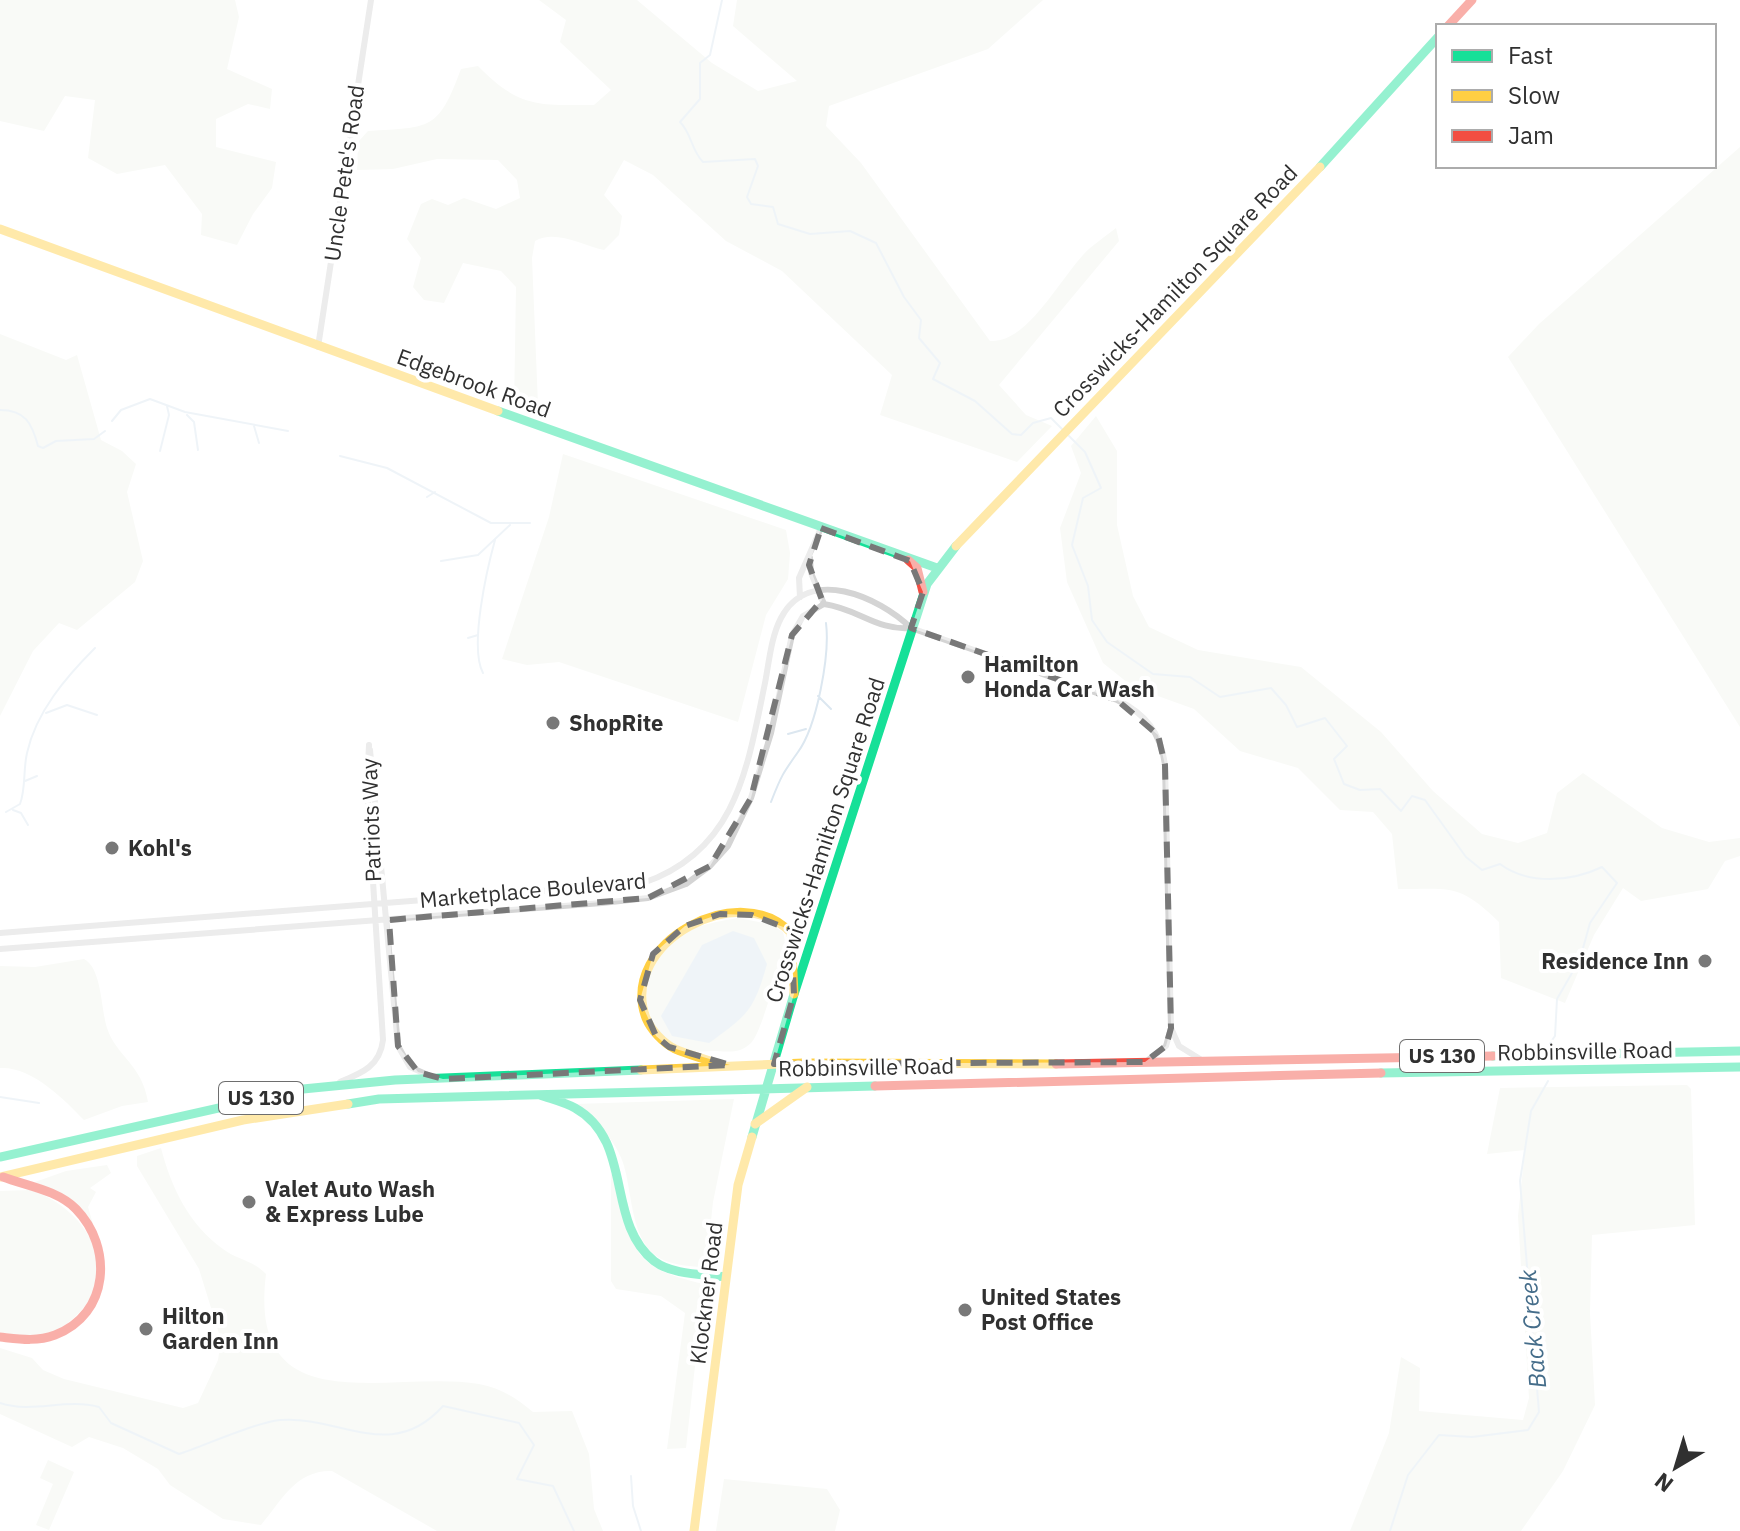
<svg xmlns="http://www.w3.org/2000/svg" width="1740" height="1531" font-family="'IBM Plex Sans',sans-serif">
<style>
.green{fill:#f1f4ed}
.water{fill:#dce7f0}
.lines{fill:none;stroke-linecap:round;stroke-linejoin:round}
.stream{stroke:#dce7f0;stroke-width:2}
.street{stroke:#d4d4d4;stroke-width:6}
.fast{stroke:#16e098;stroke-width:9}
.slow{stroke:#ffcf43;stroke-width:9}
.jam{stroke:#f24e42;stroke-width:9}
.marked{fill:none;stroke:#787878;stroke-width:6;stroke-dasharray:16 10;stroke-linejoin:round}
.poi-dot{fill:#787878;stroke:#fff;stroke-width:3}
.labels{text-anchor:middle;stroke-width:8;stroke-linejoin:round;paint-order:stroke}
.shield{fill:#fff;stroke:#6e6e6e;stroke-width:2}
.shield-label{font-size:20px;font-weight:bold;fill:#303030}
.street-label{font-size:22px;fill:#303030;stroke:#fff}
.poi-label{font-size:22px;font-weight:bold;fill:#303030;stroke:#fff;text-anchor:start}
.water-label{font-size:24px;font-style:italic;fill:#456d8a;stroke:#fff}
</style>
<rect width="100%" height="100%" fill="#fff"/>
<path class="green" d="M0 0H235L239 17 227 69 272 89 270 109 248 104 216 119V147L276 162 272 188 253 214 237 245 201 235 202 214 165 165 117 174 88 158 95 100 65 96 44 131 0 121Z
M539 0H637L712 63 758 91 797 81 733 26 737 0H1043L988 49 829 106 826 126 861 163 990 341C1026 344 1059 281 1083 255 1092 245 1105 237 1116 228L1119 241 999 385 1026 415 1052 426 1017 462 880 415 892 375 782 271 726 241 653 175 624 160 604 195 622 216 619 235 604 250C582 245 555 229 535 241L532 258 538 405 514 409 516 287 501 271 463 263 444 303 424 300 413 287 421 258 407 239 421 204 432 199 448 205 464 198 496 209 520 198 517 180 498 160 437 159 393 169 357 170 358 142 368 131C431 127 438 131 461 69L478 66C519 108 538 105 594 105L611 90 560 42 566 20Z
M1740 147V727L1508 357 1539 324Z
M0 334 66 360 77 355 101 440 122 451 136 464 127 492 143 561 135 582 77 630 59 623 33 651 0 716Z
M1096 416 1117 451V525L1133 596 1149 627 1198 650 1301 667 1381 732 1433 791 1482 834 1518 843 1547 833 1557 793 1583 773 1662 828 1709 842 1740 838V856L1725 861 1708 889 1641 901 1623 888 1594 935 1565 1003 1501 978 1499 922C1459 883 1452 889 1398 889L1392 834 1373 812 1340 810 1298 768 1240 751 1194 709 1133 687 1103 663 1067 582 1060 528 1081 473 1071 446Z
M563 454 786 530 790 553 788 579 766 615 738 722 559 662 527 665 502 659 549 517Z
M738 918 769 924 783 932 786 945C779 964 762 1032 751 1043 741 1053 730 1052 717 1051 706 1051 691 1053 681 1049 637 1029 638 971 670 942 689 926 715 922 738 918Z
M84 959C102 968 101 1010 107 1028 116 1056 142 1064 148 1102L122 1106 84 1120C64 1099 31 1066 0 1068V966L35 967Z
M1687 1085 1691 1089 1695 1225 1592 1235 1590 1313 1595 1405 1563 1471 1521 1531H1350L1389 1433 1401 1357 1420 1368 1419 1411 1523 1420 1529 1398 1518 1216 1525 1150 1487 1154 1500 1088Z
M734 1099 713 1202 706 1268C694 1266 680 1266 669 1262 628 1250 634 1191 622 1160 613 1136 593 1120 574 1104Z
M161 1148C171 1187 189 1225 223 1249 237 1260 253 1260 266 1274 247 1427 391 1369 479 1384 501 1388 516 1398 533 1412L572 1411 589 1454 594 1509 603 1531H437L332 1471C296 1470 282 1500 261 1525L223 1519 170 1485 158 1469 123 1448 89 1437 72 1447 0 1414V1348L32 1358 43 1370 64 1379 183 1408 198 1403 218 1360 221 1340 199 1269 137 1166V1156Z
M107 1165 111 1173 90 1188 96 1192 88 1207 93 1224 35 1182 66 1171Z
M611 1174 618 1178C632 1248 628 1267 704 1284L686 1448 667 1449 685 1313 661 1296 616 1289 611 1281Z
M30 1190C85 1207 125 1270 75 1317 65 1326 51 1335 37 1336 25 1337 12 1334 0 1332V1191Z
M48 1460 74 1472 49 1530 36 1525 53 1484 40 1478Z
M724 1479 827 1489 840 1510 835 1531H716Z"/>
<path class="water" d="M733 931 754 938 767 964C754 1010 748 1015 709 1043L672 1036 661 1016 702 945Z"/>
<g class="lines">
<path class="stream" d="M722 0 710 55 700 63V99L680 122C692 134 691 150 703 162L755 159 758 166 747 197 751 204 773 207 778 224 810 234 850 231 876 243 904 297 921 320 919 338 940 363 933 379 975 401 1012 434 1021 435 1033 423 1051 418 1062 429
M0 410C25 410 32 423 38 446L43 448 56 441 94 439 105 431
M187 415 194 422 198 450
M112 421 121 410 150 399 185 412 288 431
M254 426 259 443
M1067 434 1085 452 1101 488 1083 498 1072 545 1088 586 1092 620 1107 642 1153 674 1190 677 1220 697 1271 688 1286 705 1297 727 1325 718 1347 746 1334 759 1344 784 1360 790 1380 789 1401 811 1412 796 1425 800 1466 857 1482 870 1500 864C1528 885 1571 882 1602 867L1617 883 1590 923 1580 959 1557 999 1555 1036 1550 1043
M160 451 169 415 167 406
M340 456 387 468 491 523H530
M427 497 435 492
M441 561 478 555 510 525
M468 638 478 635
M483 673C469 647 487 569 495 540
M818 696 831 709
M46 713 67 705 97 715
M788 734 806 729
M25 781 37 776
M771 802C781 776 783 773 798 752 817 726 830 655 826 623
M13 810 21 813 28 825
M6 812 20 804C26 788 23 770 27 753 36 712 66 677 95 648
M0 1097 39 1103
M0 1403C33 1414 65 1398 99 1407L111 1423 179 1454C206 1445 254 1423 280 1420 340 1415 391 1464 443 1406L519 1423 534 1445 517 1479 553 1486 574 1531
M631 1476 633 1506 641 1531
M1390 1531 1408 1475 1439 1435 1472 1437 1528 1430 1539 1412 1520 1181 1531 1111 1548 1081"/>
<path class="street" d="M318 347 371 0
M810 558 811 573 824 604
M800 597 799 578 821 528
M370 750 398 1046 410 1067 428 1075
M0 933 643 883C736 851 747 770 765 683 769 663 771 637 781 618 809 565 879 597 911 628L1117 700C1145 713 1161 733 1165 765L1171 1028 1166 1046 1148 1060
M0 949 602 903 648 898 686 884 710 866 728 846 751 798 771 733 792 635 803 616 824 604C859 609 877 631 911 628
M1171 1028 1179 1046 1200 1059
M340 1082C362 1073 380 1066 383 1040L367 786 369 745"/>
<path class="fast" d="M1320 167 1438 37
M498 411 937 568
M1493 1056 1740 1051
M1381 1073 1740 1067
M540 1095C551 1099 564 1102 575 1108 634 1141 605 1222 654 1261 672 1275 703 1274 725 1277
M348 1104 379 1099 875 1086
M752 1137 794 994 927 584 956 546
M0 1157 303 1089 395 1080 641 1070"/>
<path class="slow" d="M0 229 498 411
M956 546 1320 167
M710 1061C699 1057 686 1054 675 1049 663 1043 651 1030 646 1018 618 942 741 878 791 933L794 994
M641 1070 804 1063 1056 1064
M755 1124 807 1087
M0 1177 243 1120 348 1104
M694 1531 738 1185 752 1137"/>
<path class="jam" d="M1448 26 1472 0
M908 560 917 568 923 592
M1056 1064 1493 1056
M875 1086 1381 1073
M0 1337C19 1339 36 1342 55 1335 110 1314 113 1247 76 1209 57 1190 27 1186 3 1177"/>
</g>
<path d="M0 0H1740V1531H0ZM821 528 910 561 923 592 911 628 1117 700 1158 735 1165 765 1171 1028 1166 1046 1145 1062 774 1064 794 994 791 930 752 915 720 914 685 926 653 954 640 1000 656 1036 669 1047 730 1065 443 1079 418 1072 398 1046 389 920 648 898 710 866 751 798 792 635 822 600 809 565Z" fill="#fff" fill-opacity=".55" fill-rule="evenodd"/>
<path class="marked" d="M821 528 910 561 923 592 911 628 1117 700 1158 735 1165 765 1171 1028 1166 1046 1145 1062 774 1064 794 994 791 930 752 915 720 914 685 926 653 954 640 1000 656 1036 669 1047 730 1065 443 1079 418 1072 398 1046 389 920 648 898 710 866 751 798 792 635 822 600 809 565Z"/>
<g class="poi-dot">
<circle cx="968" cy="677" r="8"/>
<circle cx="553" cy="723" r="8"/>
<circle cx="112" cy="848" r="8"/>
<circle cx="1705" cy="961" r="8"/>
<circle cx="249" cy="1202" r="8"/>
<circle cx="965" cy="1310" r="8"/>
<circle cx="146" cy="1329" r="8"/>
</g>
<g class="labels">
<g class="shield">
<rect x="1400" y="1040" width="84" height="32" rx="6"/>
<rect x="219" y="1082" width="84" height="32" rx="6"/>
</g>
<g class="shield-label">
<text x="1442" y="1063">US 130</text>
<text x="261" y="1105">US 130</text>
</g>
<g class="street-label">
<text transform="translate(344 173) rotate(-82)" y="8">Uncle Pete's Road</text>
<text transform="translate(1175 291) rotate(-46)" y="8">Crosswicks-Hamilton Square Road</text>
<text transform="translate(474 383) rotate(20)" y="8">Edgebrook Road</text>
<text transform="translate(371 820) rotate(-92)" y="8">Patriots Way</text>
<text transform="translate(825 840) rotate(-72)" y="8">Crosswicks-Hamilton Square Road</text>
<text transform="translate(533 890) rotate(-5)" y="8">Marketplace Boulevard</text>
<text transform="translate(1585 1051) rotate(-1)" y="8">Robbinsville Road</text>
<text transform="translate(866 1067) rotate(-1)" y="8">Robbinsville Road</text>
<text transform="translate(706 1293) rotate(-83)" y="8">Klockner Road</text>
</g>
<g class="poi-label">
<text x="984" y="672">Hamilton<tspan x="984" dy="25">Honda Car Wash</tspan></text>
<text x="569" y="731">ShopRite</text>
<text x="128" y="856">Kohl's</text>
<text x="1689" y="969" text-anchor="end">Residence Inn</text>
<text x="265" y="1197">Valet Auto Wash<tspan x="265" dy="25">&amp; Express Lube</tspan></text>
<text x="981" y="1305">United States<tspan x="981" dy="25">Post Office</tspan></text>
<text x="162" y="1324">Hilton<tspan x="162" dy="25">Garden Inn</tspan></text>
</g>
<g class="water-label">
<text transform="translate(1533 1329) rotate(-95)" y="8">Back Creek</text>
</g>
</g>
<rect x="1436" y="24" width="280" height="144" fill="#ffffff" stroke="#acacac" stroke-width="2"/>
<rect x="1452" y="50" width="40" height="12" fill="#16e098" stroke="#acacac" stroke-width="2"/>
<text x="1508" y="64" font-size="24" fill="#303030">Fast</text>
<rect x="1452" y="90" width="40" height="12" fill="#ffcf43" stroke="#acacac" stroke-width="2"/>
<text x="1508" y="104" font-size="24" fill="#303030">Slow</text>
<rect x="1452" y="130" width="40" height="12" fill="#f24e42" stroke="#acacac" stroke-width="2"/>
<text x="1508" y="144" font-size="24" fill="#303030">Jam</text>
<g transform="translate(1676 1467) rotate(218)" stroke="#ffffff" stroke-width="6" paint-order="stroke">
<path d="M0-6L14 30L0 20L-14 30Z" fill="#303030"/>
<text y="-12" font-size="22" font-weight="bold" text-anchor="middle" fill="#303030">N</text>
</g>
</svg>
